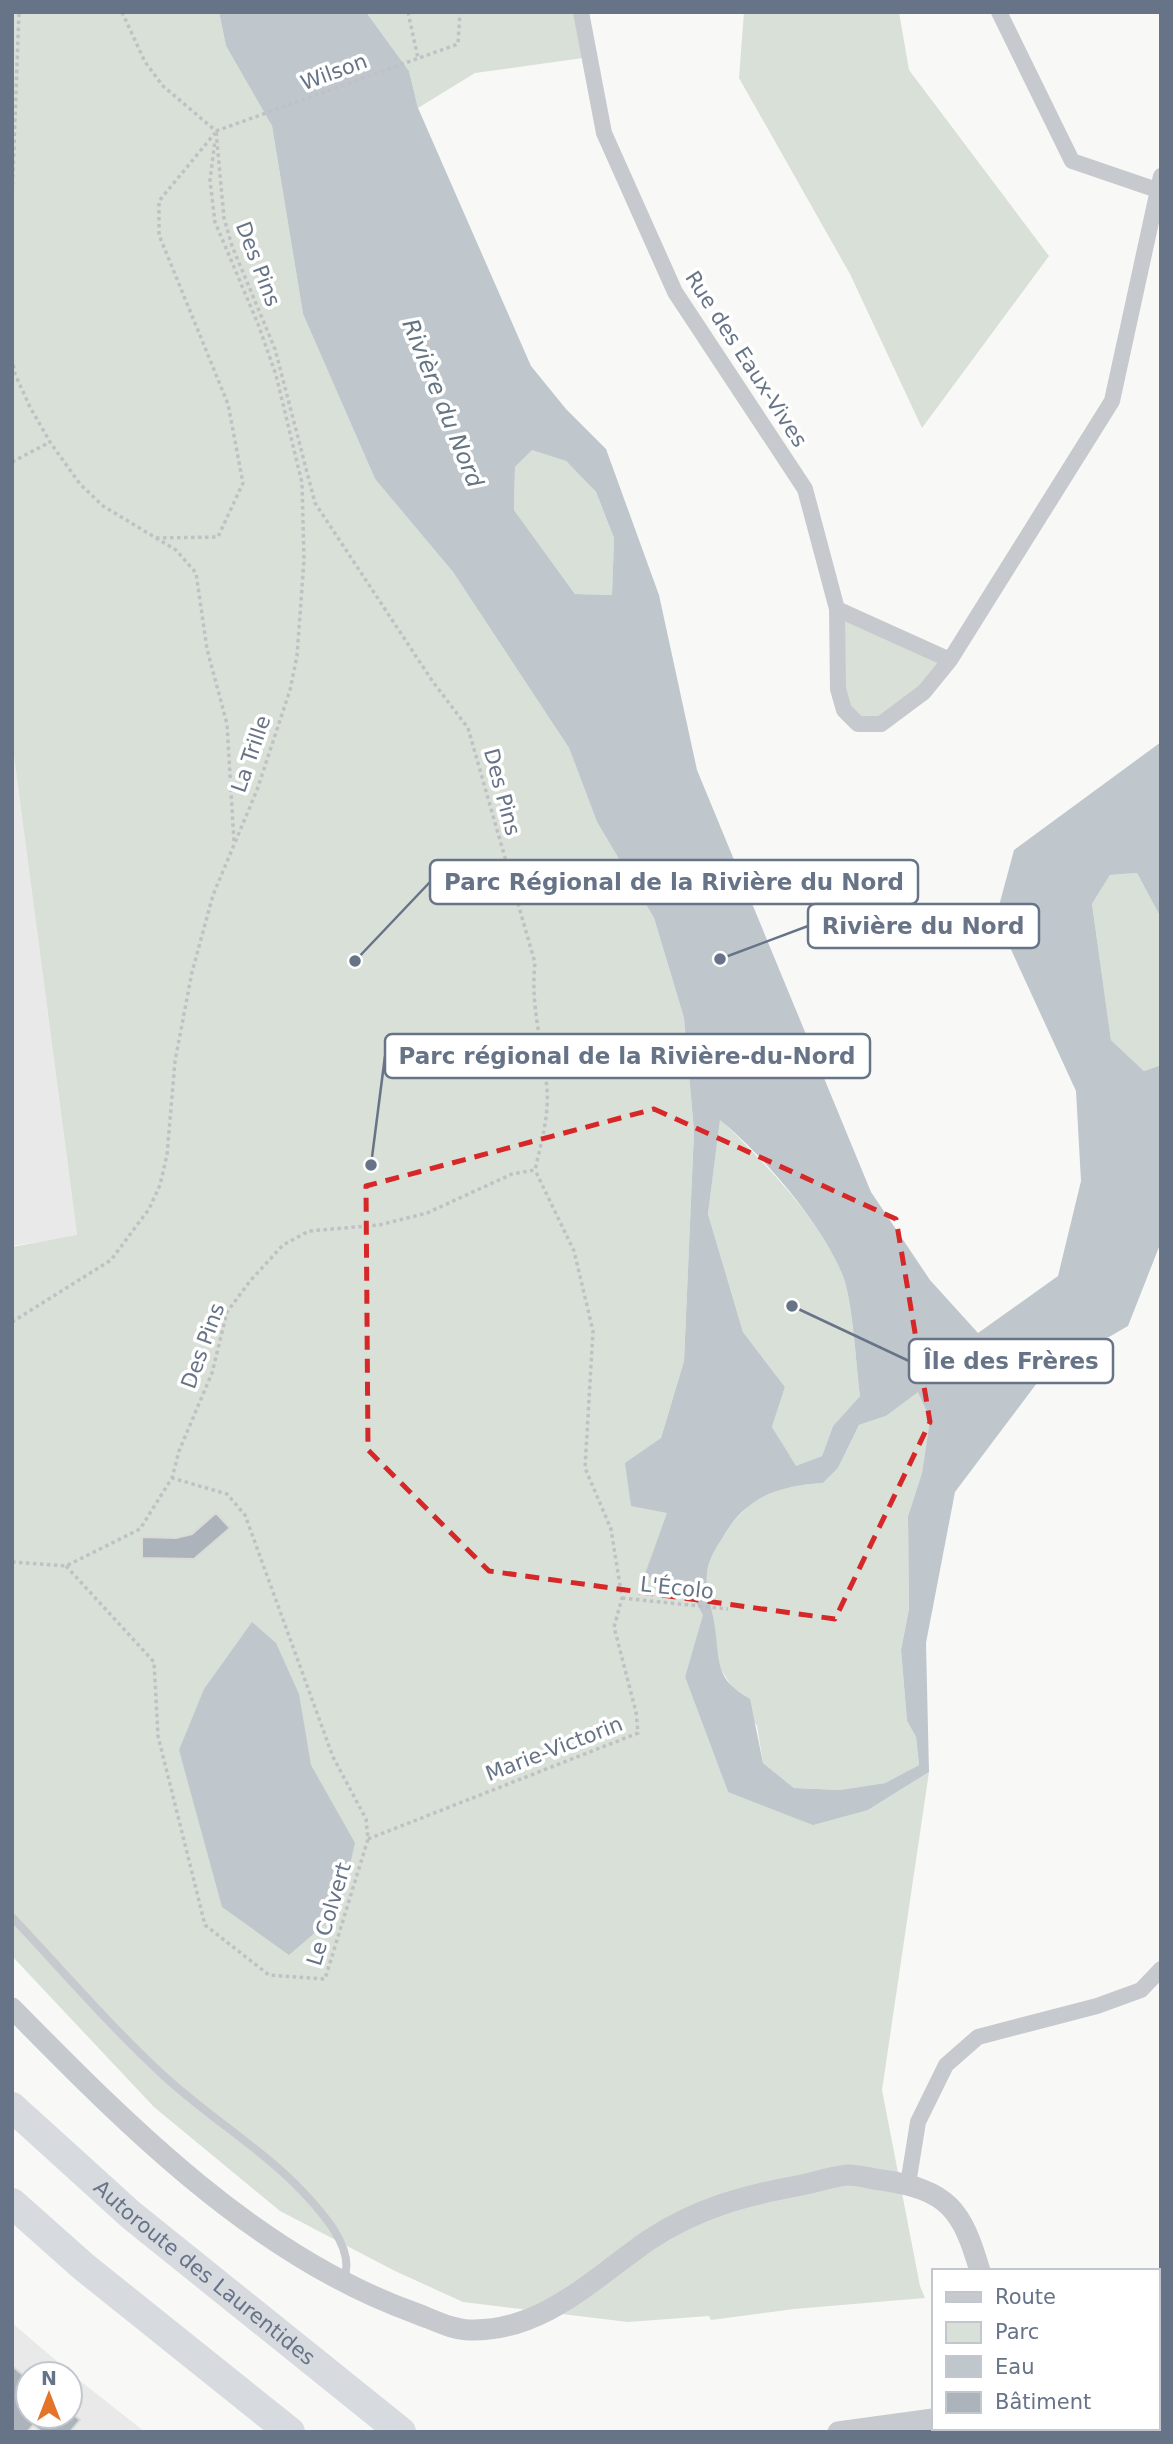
<svg xmlns="http://www.w3.org/2000/svg" width="1173" height="2444" font-family="'DejaVu Sans',sans-serif">
<style>
.built{fill:#e9e9e9;fill-rule:evenodd}
.green{fill:#d9e0d7}
.water{fill:#bfc7cd;fill-rule:evenodd}
.building{fill:#adb3bb;stroke:#dadad8;stroke-width:2}
.lines{fill:none;stroke-linecap:round;stroke-linejoin:round}
.path{stroke:#c0c1c4;stroke-width:3.5;stroke-dasharray:3.5 3.5;stroke-linecap:butt}
.service{stroke:#c6c9cd;stroke-width:8}
.minor{stroke:#c6c9cd;stroke-width:16}
.tertiary{stroke:#c6c9cd;stroke-width:21}
.motorway{stroke:#d7dadf;stroke-width:30}
.marked{fill:none;stroke:#d62828;stroke-width:5;stroke-dasharray:14 9;stroke-linejoin:round}
.labels{text-anchor:middle;stroke-width:7;stroke-linejoin:round;paint-order:stroke}
.street-label{font-size:21px;fill:#677387;stroke:#fff}
.water-label{font-size:23px;font-style:italic;fill:#637482;stroke:#fff}
.leader{fill:none;stroke:#677387;stroke-width:2.5}
.callout-dot{fill:#677387;stroke:#fff;stroke-width:2.5}
.callout{fill:#fff;stroke:#677387;stroke-width:2.5}
.callout-label{font-size:23px;text-anchor:middle;font-weight:bold;fill:#677387}
</style>
<rect width="100%" height="100%" fill="#f8f8f6"/>
<path class="built" d="M12 741 77 1236 12 1246Z
M12 2323 79 2380 145 2432H12ZM28 2374H70V2416H28Z"/>
<path class="green" d="M12 12H219L226 46 272 126 303 314 375 479 453 572 569 748 597 822 654 918 684 1018 694 1131 684 1361 661 1438 667 1513 684 1580 704 1615 685 1677 728 1792 868 1810 929 1772 882 2090 920 2286 925 2298 794 2309 711 2320 709 2316 628 2322 463 2302 395 2271 280 2211 154 2107 12 1956V1247L77 1235 12 741Z
M366 12H581L590 57 475 73 418 108 409 71Z
M744 12H899L909 70 1049 256 922 428 850 274 739 78Z
M532 449 566 461 596 492 614 538 612 595 575 594 514 510 515 467Z
M837 609 950 660 881 724 844 710Z
M1137 873 1161 918V1065L1144 1071 1111 1040 1092 904 1110 875Z
M720 1119C764 1163 822 1220 844 1279 853 1306 856 1365 860 1396L833 1426 822 1456 795 1467 772 1427 785 1387 743 1332 708 1214Z
M918 1391 930 1419 922 1473 908 1516 909 1609 901 1650 907 1721 916 1737 919 1765 885 1783 840 1790 794 1788 763 1763 757 1726 718 1665 706 1576 710 1559 727 1528 755 1499 788 1486 823 1483 838 1468 859 1425 886 1416Z"/>
<path class="water" d="M219 12H366L409 71 418 108 531 366 566 409 606 449 659 595 697 770 871 1192 930 1280 978 1333 1058 1276 1081 1181 1076 1091 996 917 1014 850 1161 742V918L1137 873 1110 875 1092 904 1111 1040 1144 1071 1161 1065V1242L1128 1326 1043 1375 955 1492 926 1643 929 1772 868 1810 813 1825 728 1792 685 1677 703 1615 684 1580 644 1577 667 1513 631 1506 625 1463 661 1438 684 1361 694 1131 684 1018 654 918 597 822 569 748 453 572 375 479 303 314 272 126 226 46ZM532 450 566 461 596 492 614 538 612 595 575 594 514 510 515 467ZM720 1120C763 1155 825 1227 844 1279 853 1306 856 1365 860 1396L833 1426 822 1456 796 1466 772 1427 785 1387 743 1332 708 1214ZM918 1392 930 1419 922 1473 908 1516 909 1609 901 1650 907 1721 916 1737 919 1765 885 1783 840 1790 794 1788 763 1763 750 1699C715 1679 720 1664 715 1628 713 1611 705 1591 707 1574 708 1561 714 1551 721 1540 745 1497 776 1486 823 1483L838 1468 859 1425 886 1416Z
M252 1622 276 1643 299 1694 311 1765 355 1843 339 1912 289 1955 222 1907 179 1750 204 1689Z"/>
<path class="building" d="M216 1513 230 1528 194 1559 142 1558V1537L176 1538 192 1534Z
M12 2366 28 2379V2416H70V2412L80 2420 70 2432H42L33 2425 27 2432H12Z"/>
<g class="lines">
<path class="path" d="M122 12 145 62 163 86 216 131
M408 12 418 58
M216 131 458 44 460 12
M12 199 19 12
M12 358 15 374 30 407 50 442 80 484 103 506 176 550 196 573 207 649 227 724 234 842
M12 462 50 442
M156 538 218 537 243 483 228 404 159 235V201L215 133
M12 1322 111 1260 149 1209 160 1185 167 1155 175 1061 192 972 213 895 257 790 290 690 297 656 304 560 302 483 276 375 258 324 215 222 210 181 215 140
M12 1562 66 1566 140 1529 172 1478 179 1451 212 1373 227 1312 250 1281 283 1245 309 1231 379 1225 427 1213 512 1174 535 1170C541 1143 549 1117 547 1089 543 1046 530 1006 535 963L468 728 433 682 315 503 275 349 232 246 224 218 216 131
M66 1566 154 1662 158 1736 205 1925 269 1975 325 1979 368 1839 366 1819 333 1757 245 1515 227 1494 172 1478
M622 1598 728 1609
M368 1839 638 1733 636 1712 614 1627 622 1598 611 1529 585 1468 593 1331 574 1251 535 1170
M1061 2428V2429"/>
<path class="service" d="M12 1917C62 1970 110 2026 163 2075 207 2116 261 2148 302 2191 321 2211 356 2249 344 2278"/>
<path class="minor" d="M581 12 604 133 675 292 805 489 837 609 950 660 1112 401 1161 176
M999 12 1072 161 1157 190
M837 609 838 689 844 710 858 724H881L924 692 950 660
M908 2184 918 2122 946 2065 978 2037 1097 2006 1141 1990 1161 1969"/>
<path class="tertiary" d="M12 2008C128 2126 256 2256 415 2313 432 2319 452 2330 470 2330 542 2332 594 2278 649 2240 697 2208 746 2195 802 2185 817 2182 833 2176 848 2175 859 2175 871 2179 882 2180 948 2190 962 2209 980 2271
M1157 2400 1161 2399
M1006 2428V2432
M1038 2428V2432
M838 2432 933 2419"/>
<g class="motorway">
<path id="s1" d="M12 2107 131 2215 401 2432"/>
<path d="M12 2203 84 2267 290 2432"/>
</g>
</g>
<path class="marked" d="M654 1109 896 1219 930 1422 835 1619 489 1571 368 1450 366 1186Z"/>
<g class="labels">
<g class="street-label">
<text transform="translate(334 72) rotate(-20)" y="7">Wilson</text>
<text transform="translate(258 264) rotate(69)" y="7">Des Pins</text>
<text transform="translate(746 359) rotate(57)" y="7">Rue des Eaux-Vives</text>
<text transform="translate(251 754) rotate(-71)" y="7">La Trille</text>
<text transform="translate(502 792) rotate(75)" y="7">Des Pins</text>
<text transform="translate(203 1346) rotate(-70)" y="7">Des Pins</text>
<text transform="translate(677 1588) rotate(6)" y="7">L'Écolo</text>
<text transform="translate(554 1749) rotate(-21)" y="7">Marie-Victorin</text>
<text transform="translate(329 1914) rotate(-73)" y="7">Le Colvert</text>
<text dy="7" stroke="none"><textPath href="#s1" startOffset="254">Autoroute des Laurentides</textPath></text>
</g>
<g class="water-label">
<text transform="translate(443 403) rotate(68)" y="8">Rivière du Nord</text>
</g>
</g>
<path class="leader" d="M355 961L430 882M720 959L808 926M371 1165L385 1056M792 1306L909 1361"/>
<g class="callout-dot">
<circle cx="355" cy="961" r="7"/>
<circle cx="720" cy="959" r="7"/>
<circle cx="371" cy="1165" r="7"/>
<circle cx="792" cy="1306" r="7"/>
</g>
<g class="callout">
<rect x="430" y="860" width="488" height="44" rx="7"/>
<rect x="808" y="904" width="231" height="44" rx="7"/>
<rect x="385" y="1034" width="485" height="44" rx="7"/>
<rect x="909" y="1339" width="204" height="44" rx="7"/>
</g>
<g class="callout-label">
<text x="674" y="890">Parc Régional de la Rivière du Nord</text>
<text x="923" y="934">Rivière du Nord</text>
<text x="627" y="1064">Parc régional de la Rivière-du-Nord</text>
<text x="1011" y="1369">Île des Frères</text>
</g>
<rect width="1173" height="2444" fill="none" stroke="#677387" stroke-width="28"/>
<rect x="932" y="2269" width="228" height="161" fill="#ffffff" stroke="#c2c7cf" stroke-width="2"/>
<rect x="946" y="2292" width="35" height="10" fill="#c6c9cd" stroke="#c2c7cf" stroke-width="2"/>
<text x="995" y="2304" font-size="21" fill="#677387">Route</text>
<rect x="946" y="2322" width="35" height="21" fill="#d9e0d7" stroke="#c2c7cf" stroke-width="2"/>
<text x="995" y="2339" font-size="21" fill="#677387">Parc</text>
<rect x="946" y="2356" width="35" height="21" fill="#bfc7cd" stroke="#c2c7cf" stroke-width="2"/>
<text x="995" y="2374" font-size="21" fill="#677387">Eau</text>
<rect x="946" y="2392" width="35" height="21" fill="#adb3bb" stroke="#c2c7cf" stroke-width="2"/>
<text x="995" y="2409" font-size="21" fill="#677387">Bâtiment</text>
<g transform="translate(49 2395)"><circle r="33" fill="#ffffff" stroke="#c2c7cf" stroke-width="2"/>
<path d="M0-5L12 26L0 18L-12 26Z" fill="#e3742a"/>
<text y="-10" font-size="19" font-weight="bold" text-anchor="middle" fill="#677387">N</text>
</g>
</svg>
